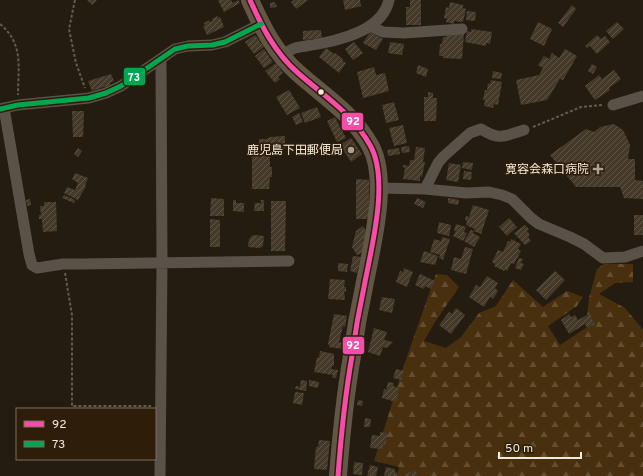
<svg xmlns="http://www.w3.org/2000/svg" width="643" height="476" font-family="Overpass,'Noto Sans JP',sans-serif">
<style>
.forest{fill:url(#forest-firs)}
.building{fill:url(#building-hatch)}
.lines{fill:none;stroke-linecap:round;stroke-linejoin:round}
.path{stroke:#605b53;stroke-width:2;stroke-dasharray:3 2;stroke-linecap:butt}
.street{stroke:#585249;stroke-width:11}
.primary{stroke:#625747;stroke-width:18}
.bus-1-casing{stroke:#2d1d09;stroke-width:8}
.bus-2-casing{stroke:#2d1d09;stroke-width:8}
.bus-1{stroke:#f54da8;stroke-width:5}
.bus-2{stroke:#00a651;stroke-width:5}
.bus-dot{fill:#f3e8db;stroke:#2d1d09;stroke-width:1.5}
.poi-dot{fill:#aba194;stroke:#2d1d09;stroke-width:1.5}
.labels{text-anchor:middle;stroke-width:3.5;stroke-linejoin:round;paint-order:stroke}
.poi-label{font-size:12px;fill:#f3e8db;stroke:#2d1d09;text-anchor:end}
.line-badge{stroke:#2d1d09;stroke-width:1.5}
.badge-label{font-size:11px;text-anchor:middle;font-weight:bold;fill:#fff}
</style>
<defs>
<pattern id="forest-firs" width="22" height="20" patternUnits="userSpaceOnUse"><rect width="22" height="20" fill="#48300e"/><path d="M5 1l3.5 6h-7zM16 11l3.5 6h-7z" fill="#634e30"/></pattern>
<pattern id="building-hatch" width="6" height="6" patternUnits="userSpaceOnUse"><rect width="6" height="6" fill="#45392a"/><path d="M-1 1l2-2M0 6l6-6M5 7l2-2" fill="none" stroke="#605648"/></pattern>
</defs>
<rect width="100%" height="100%" fill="#251c11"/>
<path class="forest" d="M604 264H633V282L615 283 599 294 625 308 643 330V476H397L399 467 374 461 403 368 436 274 447 275 459 287 435 322 424 341 446 348 461 337 479 313 496 306 513 280 543 307 567 291 583 297 577 306 548 326 560 345 586 328 589 298 597 269Z"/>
<path class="building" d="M87 0H97L92 5Z
M218 0H231L233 3 238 0 240 3 224 12Z
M294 0H308L296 9 291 2Z
M343 0H360L361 6 345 10Z
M410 0H421V25H406V7H410Z
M275 2 277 7 270 8V3Z
M450 2 463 5V8L466 9 463 22 454 21V24L446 22 447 19 444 18 446 7 449 8Z
M572 5 576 9 563 27 558 23Z
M467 11 476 12 475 21 466 20Z
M217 16 218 18 220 17 224 27 207 35 203 26 205 25 204 23 209 20 210 22 213 21 212 19Z
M538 22 552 29 544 46 530 39Z
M617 22 624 29 613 39 606 31Z
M471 29 492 32 490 44 486 43V46L465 42 467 31 471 32Z
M321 30 322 38 303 40V31Z
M370 32 383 39 376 50 363 43Z
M447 32 464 33 462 59 443 58V56H439L440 44H442L443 37H446Z
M255 35 264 47 254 54 245 42Z
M597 35 601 39 605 36 610 42 597 54 590 46 587 48 585 46Z
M354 42 363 53 353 60 345 49Z
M390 42 404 44 402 55 388 53Z
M326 48 334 54 335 53 343 59 342 60 346 63 339 73 319 57Z
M264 49 273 62 264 68 255 56Z
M565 49 577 56 563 80 560 79 547 100 521 105 516 80 539 75 543 68 538 65 544 56 549 59 552 53 559 58Z
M276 63 283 73 278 77 280 79 275 83 265 71Z
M592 64 597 67 593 74 588 71Z
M418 65 428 69 426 77 416 73Z
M374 67 376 75 385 73 389 91 363 98 357 72Z
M614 70 621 79 609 88 610 90 595 100 585 86 599 75 602 79Z
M493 71 502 73 501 79 492 78Z
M111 74 114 81 110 83V85L92 91 88 81Z
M491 80 502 82 498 105 494 104 493 108 484 106 485 100H483L485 90H487L488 83 490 84Z
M289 90 300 108 287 115 276 97Z
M428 92 433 93V98H437L436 121H424V97H428Z
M394 102 399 120 386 123 382 105Z
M317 107 321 117 305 123 301 113Z
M72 111H84L83 137H73Z
M299 113 303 122 296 125 292 117Z
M335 117 346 138 337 142 327 121Z
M614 124 623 130 630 145 628 159H635V180L643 181V199L624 198 620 187H576L550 155 586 129 594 132 600 127Z
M403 125 407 143 394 146 389 128Z
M285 136V149H259V139H267L270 137Z
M351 138 362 154 351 162 340 145Z
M409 146 410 152 402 153 401 147Z
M416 147 425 148 423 162H425L422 177 420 176V181L403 179 405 168 403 167V165L409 166 410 160H414Z
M78 148 82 151 78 157 74 154Z
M399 148 400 154 388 156 387 150Z
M252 155 270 156V167H272V177H270L269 189H252Z
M463 162 473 163 472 170 462 168Z
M449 163 461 165 458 182 446 180Z
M464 171 472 172 471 180 463 179Z
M75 173 88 178 85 186H86L78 200 64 193 67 187 75 190 78 183 72 179Z
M356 179 369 180V219H356Z
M64 195 75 200 74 203 62 198Z
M211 198 224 199V216H210Z
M417 198 426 202 423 208 414 204Z
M448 198 459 200 458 205 448 203Z
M30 199 31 205 27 206 26 200Z
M233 200H236V203H244V212L233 211Z
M261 200H264V211H254L255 203H261Z
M271 201H286L285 251H271Z
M44 202H56L57 231 43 232 42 219H39V215H41L40 206H44Z
M473 205 489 210 481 234 474 231 475 229 466 225 467 221 465 220 466 216 469 217Z
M634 215H643V235H634Z
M509 218 517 227 507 236 499 227Z
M210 219 220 220V247H210Z
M439 222 451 225 449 236 437 233Z
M456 224 466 227 464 232 467 233 463 241 453 236 456 231H454Z
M525 225 529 229 527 231 530 235 528 237 531 241 525 245 514 233Z
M363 226 367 233 362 253 357 255 352 247 356 231Z
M471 230 474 231 473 233 480 237 474 247 464 241Z
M253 235 264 236 263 246 260 248 248 247 249 239Z
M442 237 450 239 443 260 439 258 440 255 430 252 434 239 441 241Z
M511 239 521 244 518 249 521 251 514 264 511 263 507 271 505 269 504 271 494 266 495 264 492 262 498 250 503 252 508 241 510 242Z
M465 247 473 249 466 274 451 270 454 257 461 259Z
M424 251 438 256 435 265 420 262Z
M353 256 361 257 357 273 350 271Z
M519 258 523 259 521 263 524 264 521 270 515 268Z
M338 263 348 264 347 272 338 271Z
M404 268 413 272 407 287 396 282 400 271 403 272Z
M555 271 565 280 546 300 536 290Z
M420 274 435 281 431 289 425 286 424 289 415 285Z
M487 276 498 283 495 288 498 291 493 299 490 297 484 307 469 297 476 285 480 287Z
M330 279 345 280 344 287H346V292L344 291 345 300 328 299Z
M382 297 395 299 392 313 379 310Z
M456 308 465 315 451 334 439 325 449 312 452 314Z
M334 314 347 316 345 327 343 326 339 342 343 343 342 349 329 347V345L328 344Z
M569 314 571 317 575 315 578 320 589 314 595 324 588 328 585 324 569 334 561 320Z
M374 328 387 332 384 340 393 342 387 348 383 347 380 356 368 352Z
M320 351 334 354V366H332L331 369 338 370 336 378H332L333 375 314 372 317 357 319 358Z
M396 369 404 371 401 380 393 378Z
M301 380 307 381 306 391 295 389 296 386 300 387Z
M309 380 319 382 318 388 309 386Z
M388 382 394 383 393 386 399 388 396 402 382 398 384 389 386 390Z
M295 392 304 393 302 405 293 403Z
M358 400 363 401 362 406 357 405Z
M365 418 371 419 370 427H364Z
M380 432 387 433 386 444H383V449L370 448 372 435 380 436Z
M319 440 330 441 327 470 314 469 316 447H318Z
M354 462 363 463 362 475 353 474Z
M370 465 378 467 376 476H367Z
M386 467 394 469 398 476H384Z
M415 470 418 476H405L404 475Z"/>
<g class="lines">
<path class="path" d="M75 0 69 29 76 63 85 88
M0 24C24 44 18 67 18 95
M533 127 581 107 602 105
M65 273 72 315V406H151"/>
<path class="street" d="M370 26 383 32 404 33 462 29
M281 55C286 53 290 50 295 48 304 46 314 45 323 43 348 38 383 28 389 0
M613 105 643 96
M4 108 29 254 32 265 37 268 63 264H80L289 261
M0 109 18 105 89 98 106 93 121 86 175 49 188 46 212 45 225 42 261 24
M379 188 425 189 466 193 489 192 502 195 512 199 531 218 539 224 570 237 584 244 603 258 625 257 643 251
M425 189 438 163 443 157 470 133 481 129C500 141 504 136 524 130
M160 476 162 263 161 59"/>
<path class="primary" d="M250 0C262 27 275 53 298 73 325 97 351 112 370 145 390 180 371 249 364 287 359 310 355 333 352 356 345 396 341 436 338 476"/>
<defs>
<path id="bus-1" d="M250 0C262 27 275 53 298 73 325 97 351 112 370 145 390 180 371 249 364 287 359 310 355 333 352 356 345 396 341 436 338 476"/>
<path id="bus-2" d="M0 109 18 105 89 98 106 93 121 86 175 49 188 46 212 45 225 42 261 24"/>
</defs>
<use href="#bus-1" class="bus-1-casing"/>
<use href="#bus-2" class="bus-2-casing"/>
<use href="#bus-1" class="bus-1"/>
<use href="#bus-2" class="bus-2"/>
</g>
<circle class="bus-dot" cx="321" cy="92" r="3.5"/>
<g class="poi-dot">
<circle cx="351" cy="150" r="4"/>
<path d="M596 163h4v4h4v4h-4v4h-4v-4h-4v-4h4z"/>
</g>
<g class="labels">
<g class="poi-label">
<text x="343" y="154">鹿児島下田郵便局</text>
<text x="589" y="173">寛容会森口病院</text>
</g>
</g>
<g class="line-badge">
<rect x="123" y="67" width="23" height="19" rx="4" fill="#00a651"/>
<rect x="341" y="112" width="23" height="19" rx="4" fill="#f54da8"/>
<rect x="342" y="336" width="23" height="19" rx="4" fill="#f54da8"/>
</g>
<g class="badge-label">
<text x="134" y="81">73</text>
<text x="353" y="125">92</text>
<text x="353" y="349">92</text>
</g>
<rect x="16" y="408" width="140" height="52" fill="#2d1d09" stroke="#7c6e5d"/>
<rect x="24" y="421" width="20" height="6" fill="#f54da8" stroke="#7c6e5d"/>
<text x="52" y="428" font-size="12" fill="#f3e8db">92</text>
<rect x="24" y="441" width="20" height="6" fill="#00a651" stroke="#7c6e5d"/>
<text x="52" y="448" font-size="12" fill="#f3e8db">73</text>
<path d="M499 452v6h82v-6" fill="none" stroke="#f3e8db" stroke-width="2"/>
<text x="505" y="452" font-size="12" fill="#f3e8db" stroke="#2d1d09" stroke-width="3" paint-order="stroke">50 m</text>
</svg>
